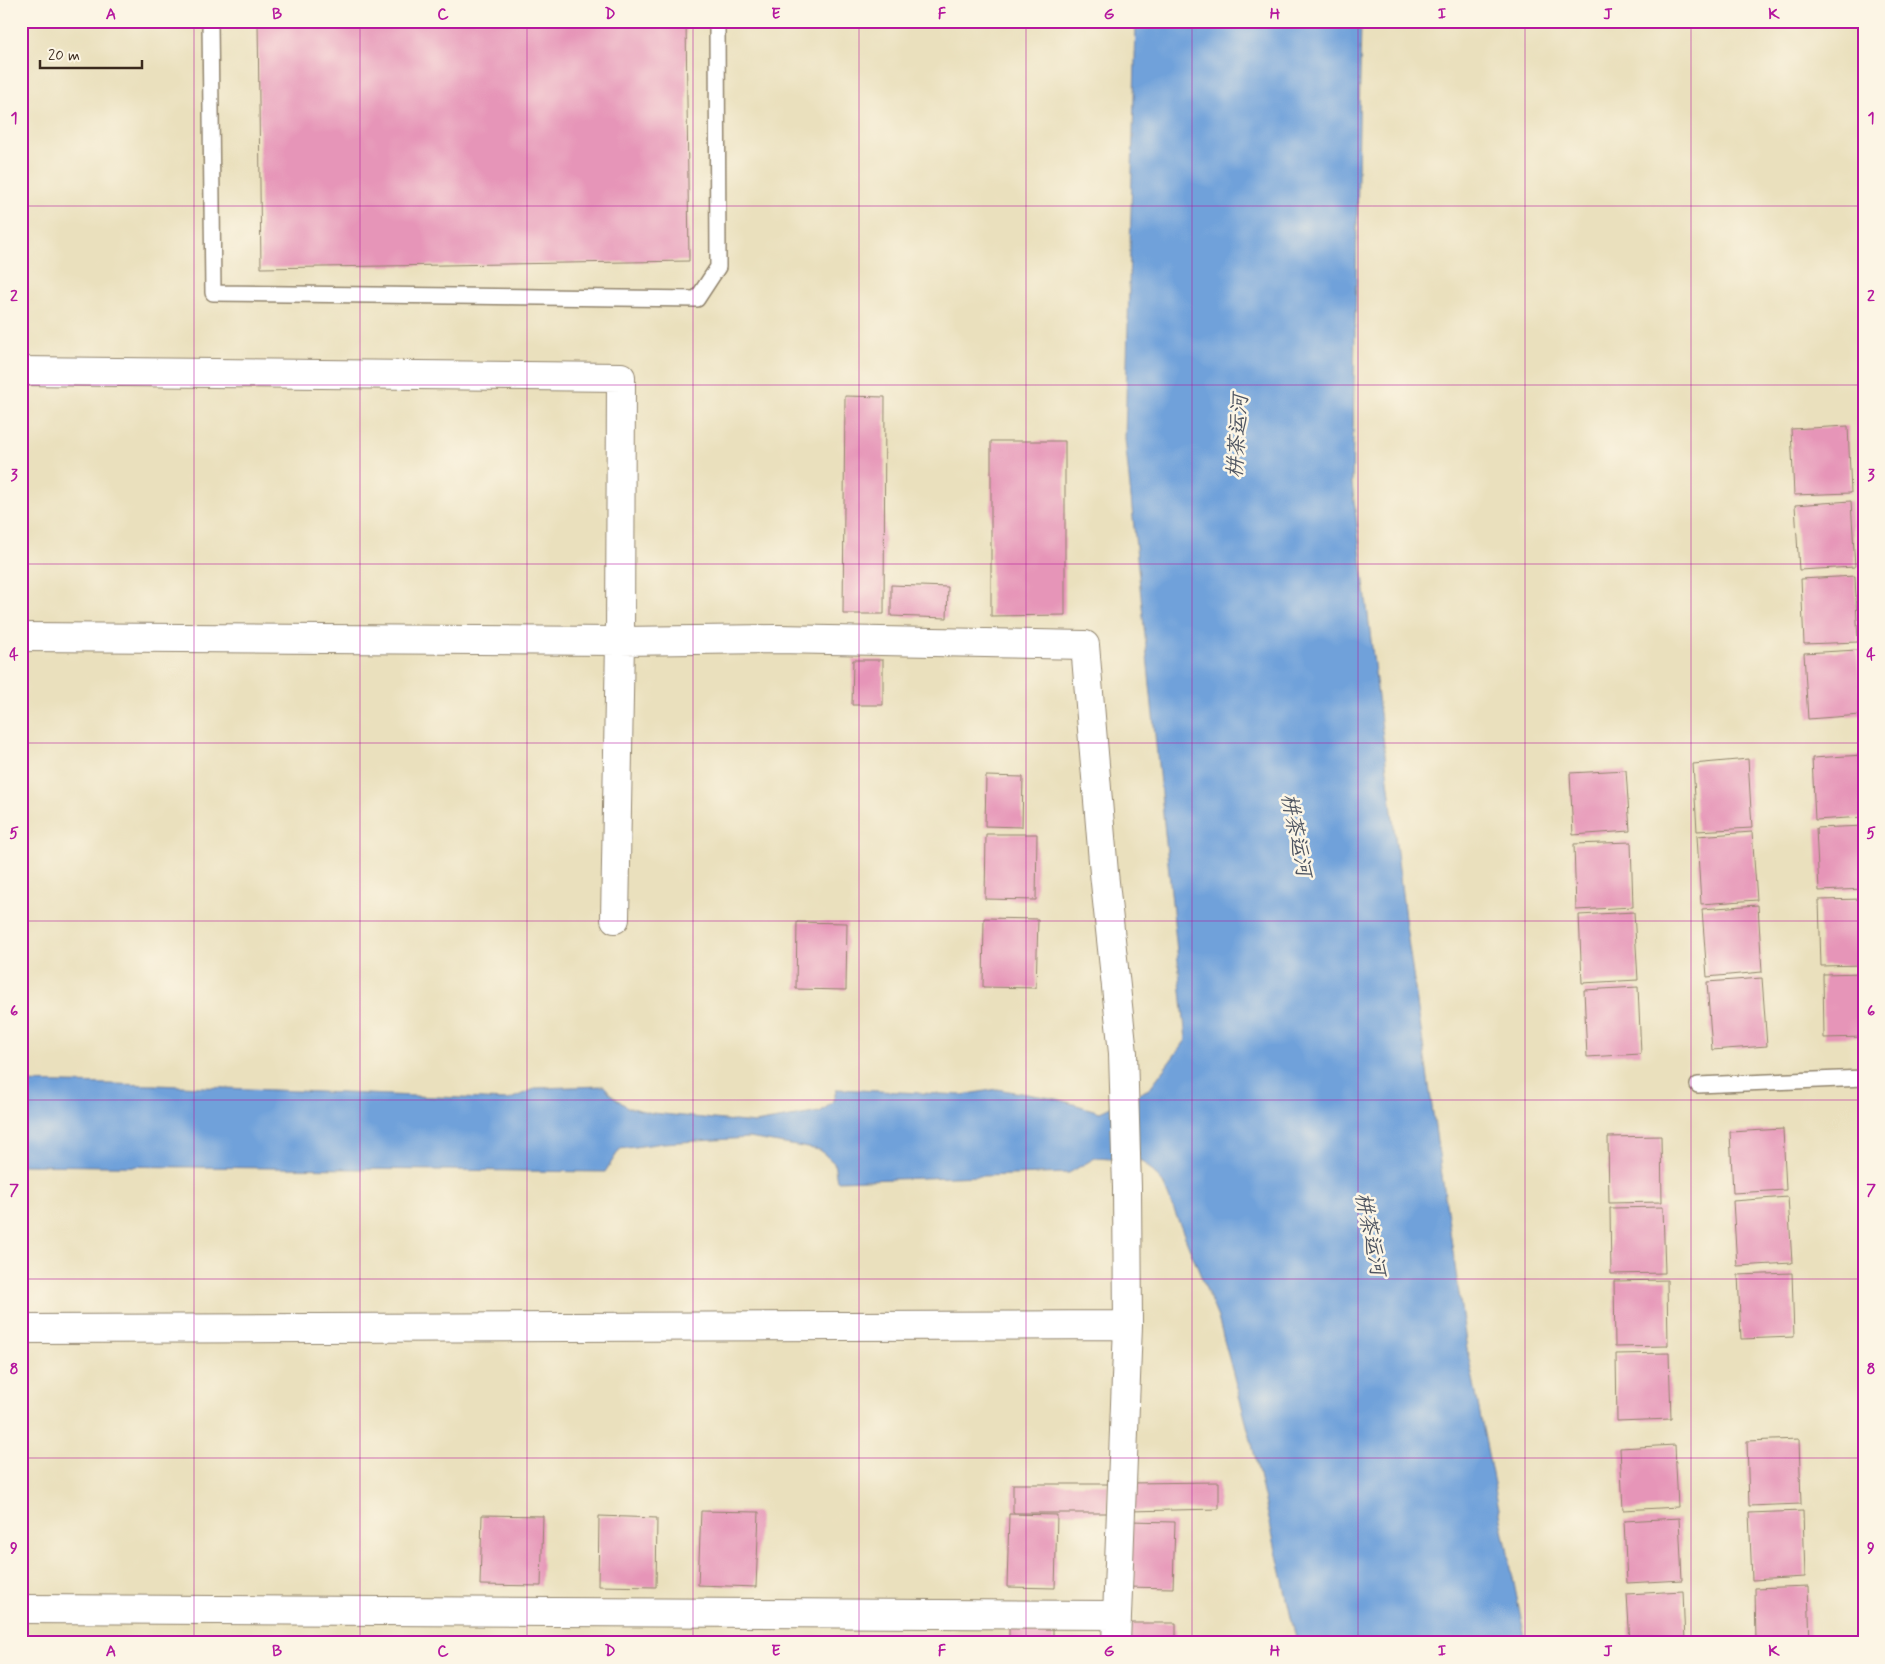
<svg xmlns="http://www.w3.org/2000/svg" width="1885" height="1664" font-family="Mynerve,'LXGW WenKai TC',sans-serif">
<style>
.water{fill:#70a1da;stroke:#56667c}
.building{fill:#e695b8}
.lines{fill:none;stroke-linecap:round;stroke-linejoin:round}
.service-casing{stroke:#92856e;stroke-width:18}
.minor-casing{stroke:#92856e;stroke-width:30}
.service{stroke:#fff;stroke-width:15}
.minor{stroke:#fff;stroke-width:28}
.grid{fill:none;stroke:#b5179e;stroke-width:1;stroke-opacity:0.55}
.labels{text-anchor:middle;stroke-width:5;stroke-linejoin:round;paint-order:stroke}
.water-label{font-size:21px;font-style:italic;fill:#4e5460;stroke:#fcf5e5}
.neatline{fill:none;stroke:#b5179e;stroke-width:2}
.grid-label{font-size:16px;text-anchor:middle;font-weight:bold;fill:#b5179e}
</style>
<rect width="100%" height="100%" fill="#fcf5e5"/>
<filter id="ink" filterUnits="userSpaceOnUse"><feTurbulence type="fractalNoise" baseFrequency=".02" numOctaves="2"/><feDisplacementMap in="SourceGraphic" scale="10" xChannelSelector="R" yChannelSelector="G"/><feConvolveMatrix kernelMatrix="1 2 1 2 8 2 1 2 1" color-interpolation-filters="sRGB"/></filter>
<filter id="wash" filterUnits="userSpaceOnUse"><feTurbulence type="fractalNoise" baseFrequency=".0096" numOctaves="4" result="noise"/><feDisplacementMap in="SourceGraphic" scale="20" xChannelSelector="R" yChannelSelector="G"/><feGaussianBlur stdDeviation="1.12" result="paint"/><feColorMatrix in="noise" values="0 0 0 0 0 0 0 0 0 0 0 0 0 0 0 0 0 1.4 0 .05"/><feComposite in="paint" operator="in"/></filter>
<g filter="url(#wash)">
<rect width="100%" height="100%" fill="#eae0bd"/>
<path class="water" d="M1136 21H1361L1352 484 1406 926 1467 1349 1526 1643H1297L1252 1444 1218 1318 1163 1183 1143 1161 1095 1158 1069 1173 837 1181 834 1163 820 1150 749 1138 663 1143 620 1149 605 1172 21 1165V1082L156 1085 508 1100 537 1088 604 1086 614 1097 627 1107 652 1113 755 1123 820 1112 832 1103 837 1089 962 1095 997 1089 1057 1099 1100 1112 1149 1089 1186 1040 1125 439Z"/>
<g id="blocks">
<path class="building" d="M258 21H686L689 261 261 268Z
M845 396 885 397 884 614H843Z
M1848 426 1851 493 1794 495 1791 429Z
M991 441H1065V615L991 616Z
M1851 501 1855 567 1799 570 1795 505Z
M1855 576 1858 642 1804 644 1801 579Z
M891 585 948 587 947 618 891 616Z
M1857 650 1861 715 1808 719 1804 653Z
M853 660H883V705H852Z
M1864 755V817L1815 820 1812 758Z
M1748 759 1752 828 1697 831 1693 764Z
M1626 770 1630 831 1573 835 1570 773Z
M986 776 1023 777 1022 827 985 826Z
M1864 826V889L1819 891 1816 828Z
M1752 832 1757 900 1701 904 1697 836Z
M986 834H1037L1036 900 985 899Z
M1631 842 1633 907 1576 910 1574 844Z
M1864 899V965L1821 966 1819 900Z
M1758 905 1762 972 1707 977 1702 909Z
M1634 912 1638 980 1582 983 1579 915Z
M984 918 1038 919 1036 988 983 987Z
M797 922 847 923 846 990 796 989Z
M1864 973V1037L1824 1038 1823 974Z
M1762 978 1767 1046 1712 1050 1707 982Z
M1638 987 1641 1054 1587 1057 1584 990Z
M1783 1129 1786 1190 1733 1193 1730 1132Z
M1661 1136 1662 1202 1609 1203 1608 1137Z
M1788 1197 1792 1263 1737 1266 1733 1201Z
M1663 1207 1665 1273 1611 1274 1610 1208Z
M1792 1273 1794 1337 1741 1339 1738 1275Z
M1667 1280 1668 1346 1615 1347 1614 1281Z
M1669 1353 1671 1419 1617 1421 1616 1354Z
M1799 1439 1801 1504 1749 1506 1747 1441Z
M1675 1445 1678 1507 1623 1510 1620 1448Z
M1219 1482V1509L1129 1511V1483Z
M1013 1484H1108L1107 1513H1013Z
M701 1511 759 1512 756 1587 698 1585Z
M1803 1511 1805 1577 1752 1580 1749 1513Z
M1009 1514 1057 1515 1055 1588 1007 1587Z
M482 1515 543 1516 541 1586 480 1585Z
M599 1516 657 1518 656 1587 598 1586Z
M1679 1518 1682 1580 1627 1583 1624 1521Z
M1128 1521 1175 1522 1173 1588 1126 1587Z
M1808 1586 1810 1643H1756L1755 1588Z
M1683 1591 1685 1643H1630L1627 1594Z
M1126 1623H1176V1643H1126Z
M1009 1625H1053V1643H1009Z"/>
</g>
</g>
<g filter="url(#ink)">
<use href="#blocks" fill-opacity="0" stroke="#92856e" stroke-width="1"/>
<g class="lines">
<defs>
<path id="service" d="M210 21 213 293 697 299 718 267 717 21
M1698 1085 1864 1078"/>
<path id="minor" d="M21 371 621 377 620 641 615 919
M21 637 620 641 777 639 1085 645 1104 873 1123 1053 1127 1188 1128 1325 1116 1643
M21 1329 1128 1325
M21 1609 1116 1615"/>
</defs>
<use href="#service" class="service-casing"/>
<use href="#minor" class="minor-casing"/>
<use href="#service" class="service"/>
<use href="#minor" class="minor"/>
</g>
</g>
<path class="grid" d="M194 21V1643M360 21V1643M527 21V1643M693 21V1643M859 21V1643M1026 21V1643M1192 21V1643M1358 21V1643M1525 21V1643M1691 21V1643M21 206H1864M21 385H1864M21 564H1864M21 743H1864M21 921H1864M21 1100H1864M21 1279H1864M21 1458H1864"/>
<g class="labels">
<g class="water-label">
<text transform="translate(1237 436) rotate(-86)" y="7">栟茶运河</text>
<text transform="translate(1297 835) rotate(79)" y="7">栟茶运河</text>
<text transform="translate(1371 1234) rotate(79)" y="7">栟茶运河</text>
</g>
</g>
<rect width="1885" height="1664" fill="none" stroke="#fcf5e5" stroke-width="55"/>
<path d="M40 60v8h102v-8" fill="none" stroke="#3b2a1e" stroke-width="2.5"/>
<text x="48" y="60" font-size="15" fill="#3b2a1e" stroke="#fcf5e5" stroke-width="4" paint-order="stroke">20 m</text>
<rect x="28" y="28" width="1830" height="1608" class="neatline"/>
<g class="grid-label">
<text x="111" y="19">A</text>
<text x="277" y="19">B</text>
<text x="443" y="19">C</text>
<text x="610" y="19">D</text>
<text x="776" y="19">E</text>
<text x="942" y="19">F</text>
<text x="1109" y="19">G</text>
<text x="1275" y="19">H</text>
<text x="1442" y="19">I</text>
<text x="1608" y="19">J</text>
<text x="1774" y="19">K</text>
<text x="14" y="123">1</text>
<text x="1871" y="123">1</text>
<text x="14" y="301">2</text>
<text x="1871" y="301">2</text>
<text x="14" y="480">3</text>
<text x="1871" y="480">3</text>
<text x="14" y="659">4</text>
<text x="1871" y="659">4</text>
<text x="14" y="838">5</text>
<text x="1871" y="838">5</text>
<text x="14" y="1016">6</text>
<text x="1871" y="1016">6</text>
<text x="14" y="1195">7</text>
<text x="1871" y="1195">7</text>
<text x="14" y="1374">8</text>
<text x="1871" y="1374">8</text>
<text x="14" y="1553">9</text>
<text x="1871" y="1553">9</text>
<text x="111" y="1656">A</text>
<text x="277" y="1656">B</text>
<text x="443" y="1656">C</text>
<text x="610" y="1656">D</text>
<text x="776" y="1656">E</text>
<text x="942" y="1656">F</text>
<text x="1109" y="1656">G</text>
<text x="1275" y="1656">H</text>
<text x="1442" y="1656">I</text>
<text x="1608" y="1656">J</text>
<text x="1774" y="1656">K</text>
</g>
</svg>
